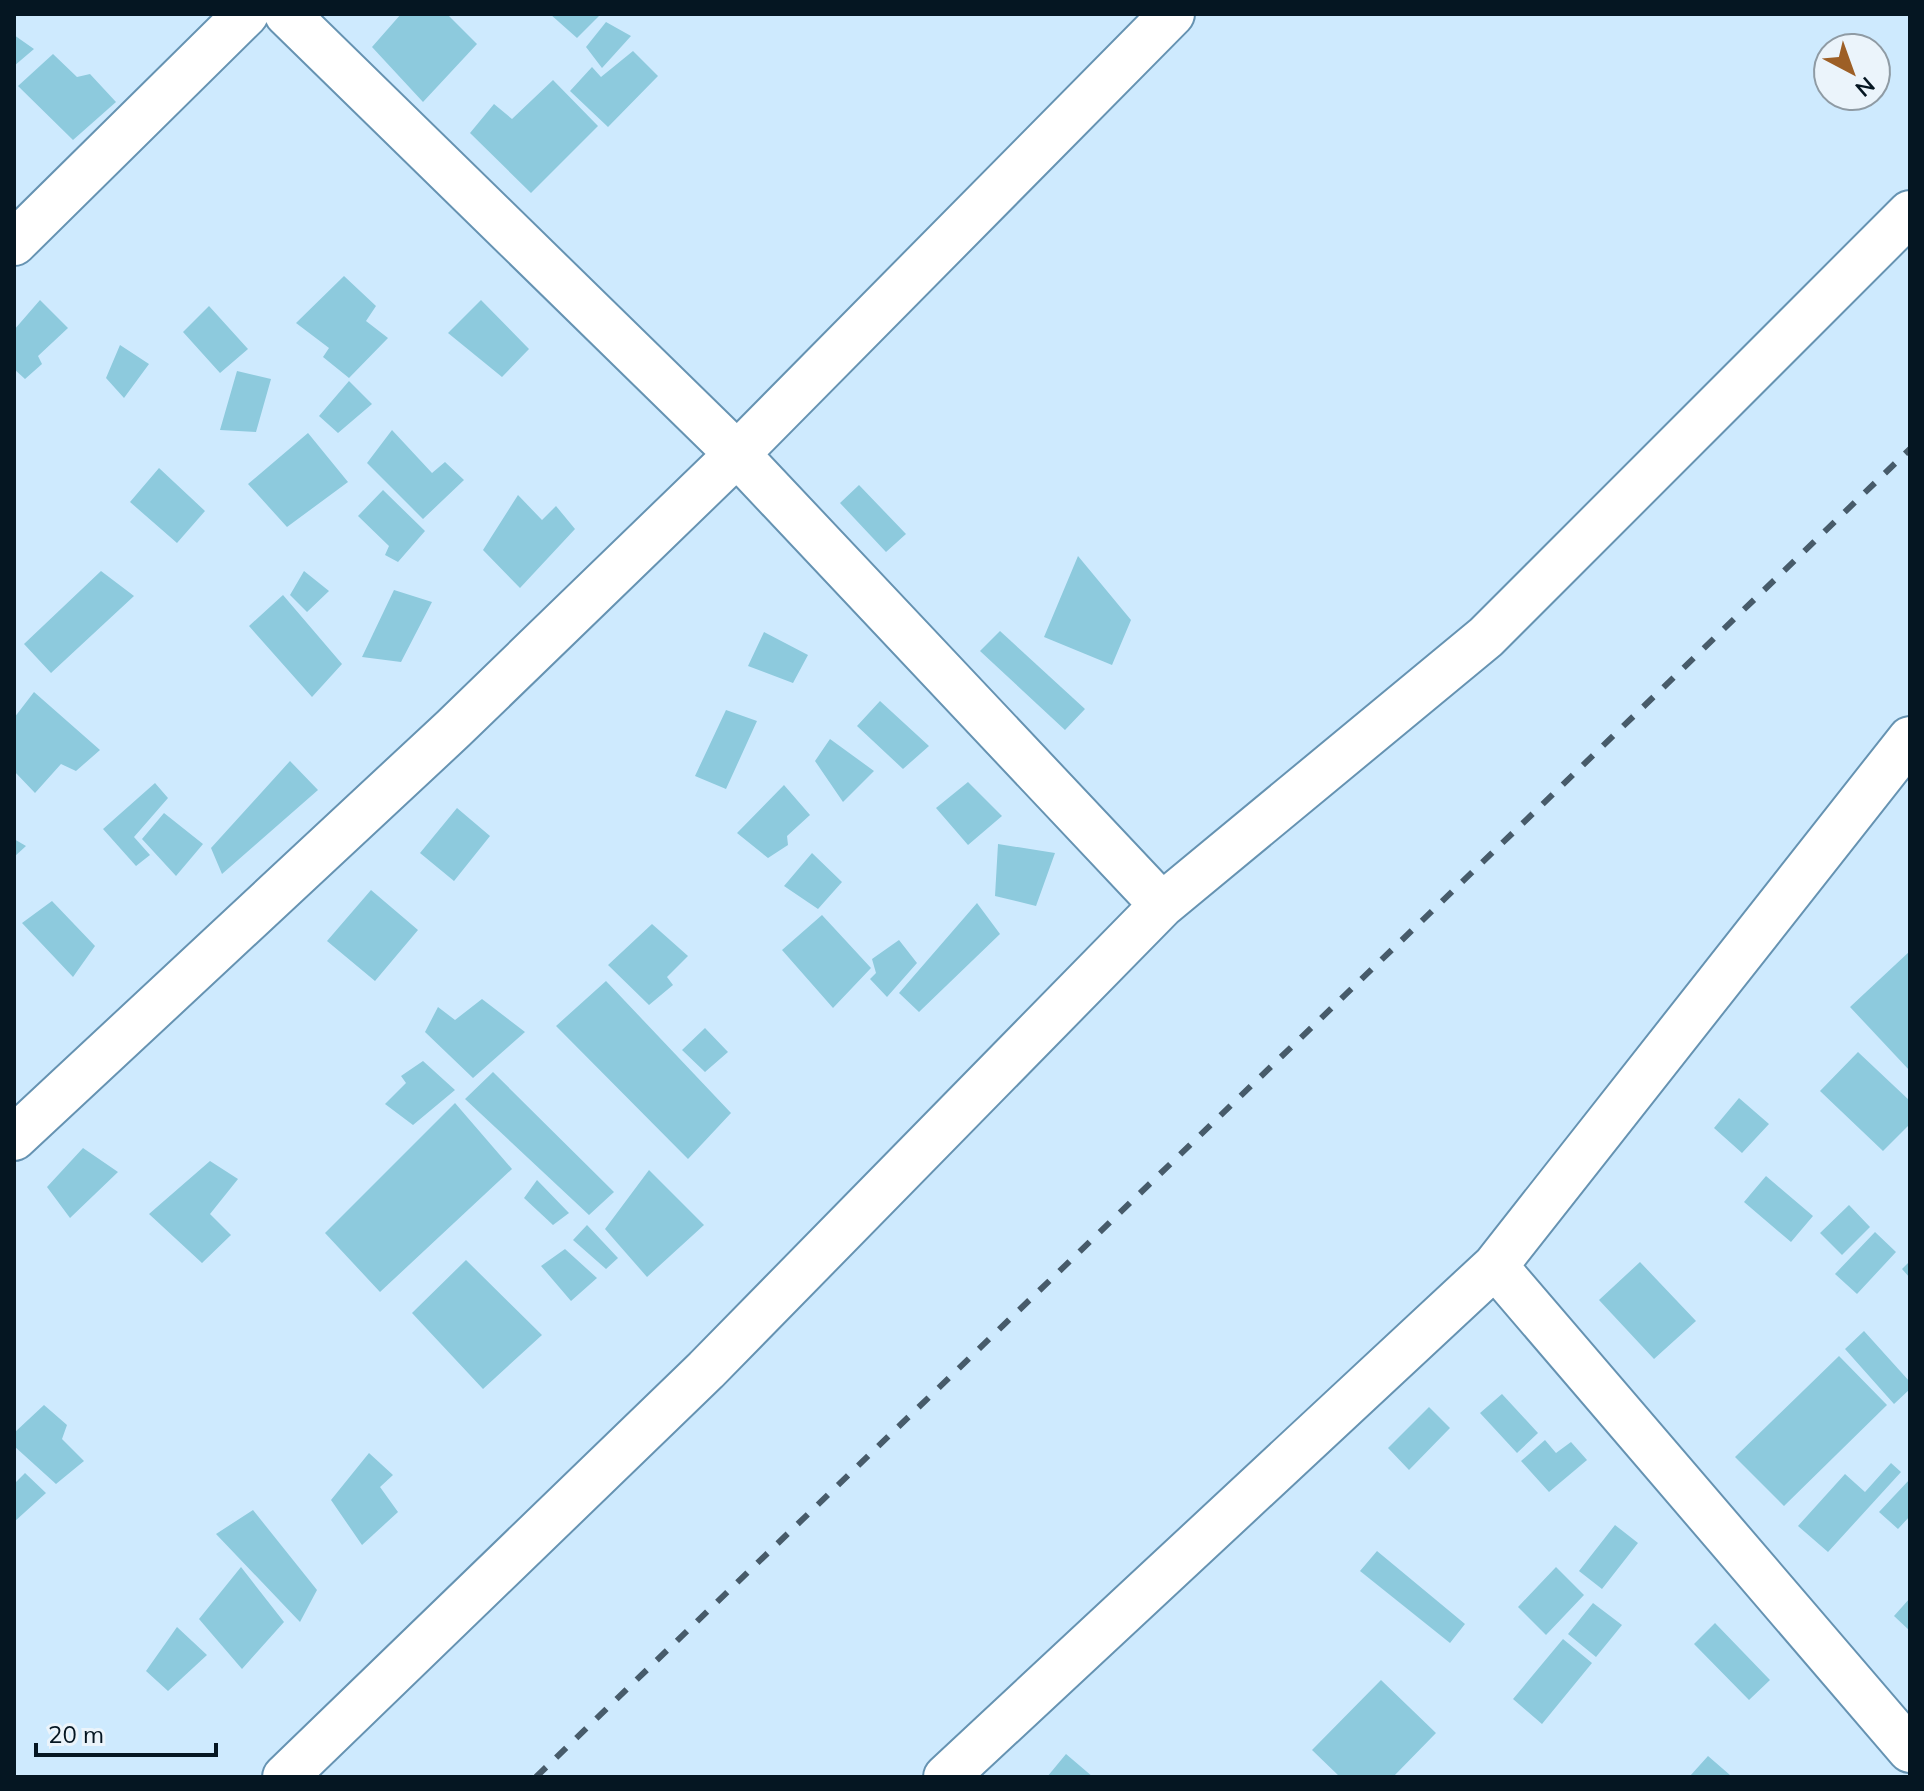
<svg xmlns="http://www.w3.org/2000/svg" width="1924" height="1791" font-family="Mulish,sans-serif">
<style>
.building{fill:#8dcadd}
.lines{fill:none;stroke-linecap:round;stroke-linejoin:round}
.minor-casing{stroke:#6693b2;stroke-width:48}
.minor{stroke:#fff;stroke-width:44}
.rail{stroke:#475b6a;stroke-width:6;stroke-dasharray:14 14;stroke-linecap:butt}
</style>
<rect width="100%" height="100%" fill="#ceeafe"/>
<path class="building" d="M401 14H447L477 44 423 102 372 47Z
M550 14H601L577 38Z
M606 22 631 36 602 68 586 47Z
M14 35 34 49 14 66Z
M633 51 658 76 608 127 570 91 592 67 601 77Z
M53 54 77 77 90 74 116 102 73 140 18 86Z
M553 80 598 126 531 193 470 133 494 104 512 119Z
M344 276 376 306 366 321 388 338 349 378 323 357 329 348 296 323Z
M40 300 68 328 38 356 42 364 25 379 14 369V330Z
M481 300 529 349 502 377 448 333Z
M209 306 248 349 220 373 183 332Z
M120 345 149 364 124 398 106 378Z
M237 371 271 379 256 432 220 430Z
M349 381 372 404 338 433 319 416Z
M392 430 432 473 445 462 464 480 423 519 367 463Z
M308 433 348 482 287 527 248 484Z
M159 468 205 511 177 543 130 502Z
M859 485 906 534 886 552 840 503Z
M383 490 425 531 398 562 385 555 389 546 358 516Z
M518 495 542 520 556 506 575 529 520 588 483 550Z
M1078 556 1131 620 1112 665 1044 637Z
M101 571 134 596 51 673 24 644Z
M304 571 329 591 307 612 290 595Z
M394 590 432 602 401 662 362 657Z
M283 595 342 664 312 697 249 626Z
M1000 631 1085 709 1065 730 980 651Z
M764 632 808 655 793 683 748 666Z
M34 692 100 750 76 771 61 764 35 793 14 771V718Z
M880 701 929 746 903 769 857 726Z
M726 710 757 721 726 789 695 776Z
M830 739 874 771 843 802 815 761Z
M290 761 318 790 222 874 211 848Z
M968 782 1002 816 968 845 936 808Z
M155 783 168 798 134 837 150 855 136 866 103 829Z
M784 785 810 815 787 836 788 845 768 858 737 833Z
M457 808 490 836 454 881 420 853Z
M164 813 203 844 176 876 142 839Z
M14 839 26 846 14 857Z
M998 844 1055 853 1036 906 995 896Z
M812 853 842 882 818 909 784 886Z
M371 890 418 930 375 981 327 941Z
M52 901 95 946 73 977 22 923Z
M977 903 1000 934 919 1012 899 993Z
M822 915 871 968 833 1008 782 950Z
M652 924 688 956 667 977 673 985 649 1005 608 965Z
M899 940 917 963 887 997 870 979 876 973 872 959Z
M1910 951V1071L1850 1007Z
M606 981 731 1113 688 1159 556 1026Z
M482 999 525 1032 473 1078 425 1032 438 1007 455 1020Z
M705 1028 728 1052 705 1072 682 1050Z
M1858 1052 1910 1101V1124L1883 1151 1820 1091Z
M423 1061 455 1090 413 1125 385 1104 406 1083 401 1076Z
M493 1072 614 1192 589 1215 465 1099Z
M1739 1098 1769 1124 1742 1153 1714 1128Z
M455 1103 512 1169 380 1292 325 1233Z
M83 1148 118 1172 70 1218 47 1187Z
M210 1161 238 1179 210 1214 231 1235 202 1263 149 1214Z
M649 1170 704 1225 647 1277 605 1229Z
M1766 1176 1813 1216 1791 1242 1744 1202Z
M537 1180 569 1213 553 1225 524 1198Z
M1849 1205 1870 1227 1842 1255 1820 1233Z
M587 1225 618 1258 606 1269 573 1240Z
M1875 1232 1896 1252 1857 1294 1835 1274Z
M565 1249 597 1278 571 1301 541 1266Z
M466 1260 542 1335 483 1389 412 1313Z
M1910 1261V1278L1902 1269Z
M1640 1262 1696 1321 1654 1359 1599 1300Z
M1864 1331 1910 1382V1389L1894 1404 1845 1349Z
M1839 1356 1887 1405 1784 1506 1735 1457Z
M1502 1394 1538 1433 1517 1453 1480 1413Z
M44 1405 67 1425 62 1439 84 1461 56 1484 14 1446V1433Z
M1429 1407 1450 1428 1409 1470 1388 1448Z
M1545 1440 1556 1453 1571 1442 1587 1460 1549 1492 1521 1461Z
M369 1453 393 1475 380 1487 398 1512 362 1545 331 1500Z
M1891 1463 1901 1472 1828 1552 1798 1526 1845 1474 1865 1492Z
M25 1473 46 1493 14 1522V1484Z
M1910 1479V1516L1898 1529 1879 1512Z
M253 1510 317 1590 300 1622 216 1534Z
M1615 1525 1638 1543 1602 1589 1579 1571Z
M1377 1551 1465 1624 1450 1643 1360 1571Z
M241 1567 284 1622 242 1669 199 1619Z
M1556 1567 1584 1595 1546 1635 1518 1607Z
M1910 1598V1631L1894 1616Z
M1593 1603 1622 1625 1596 1657 1568 1634Z
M1715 1623 1770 1680 1749 1700 1694 1644Z
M177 1627 207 1655 168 1691 146 1671Z
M1563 1639 1592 1663 1542 1724 1513 1699Z
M1381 1680 1436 1733 1393 1777H1340L1312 1750Z
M1066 1754 1093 1777H1047Z
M1708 1756 1730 1775 1729 1777 1690 1776Z"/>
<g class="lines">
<defs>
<path id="minor" d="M287 14 737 454 1162 905
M14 243 246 14
M14 1138 453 729 737 454 1172 14
M1495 1266 1910 1750
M285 1777 706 1370 1162 905 1486 637 1910 213
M946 1777 1495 1266 1910 739"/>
</defs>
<use href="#minor" class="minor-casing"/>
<use href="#minor" class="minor"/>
<path class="rail" d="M536 1777 1910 449"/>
</g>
<rect width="1924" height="1791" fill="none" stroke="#051622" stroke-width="32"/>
<g transform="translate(1852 72) rotate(139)"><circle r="38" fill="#ebf4fb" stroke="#8f9ba4" stroke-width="2"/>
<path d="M0-6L14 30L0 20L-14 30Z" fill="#9d5f26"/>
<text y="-12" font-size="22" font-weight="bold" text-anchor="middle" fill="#051622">N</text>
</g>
<path d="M36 1743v12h180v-12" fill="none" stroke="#051622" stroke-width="4"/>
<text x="48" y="1743" font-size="24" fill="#051622" stroke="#ebf4fb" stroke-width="6" paint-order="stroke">20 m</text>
</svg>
